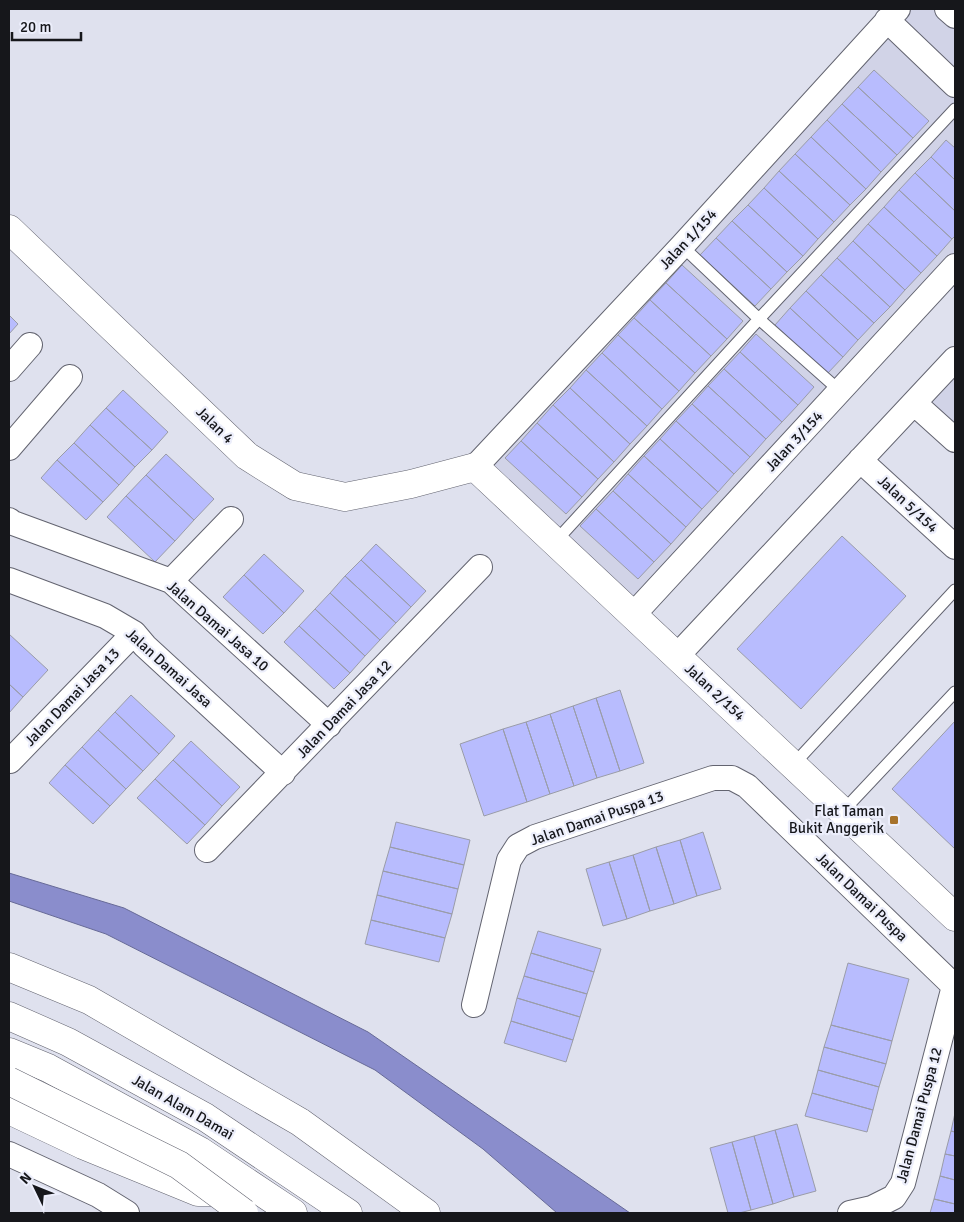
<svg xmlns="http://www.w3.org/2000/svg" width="964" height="1222" font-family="Signika,sans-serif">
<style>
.built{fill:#d1d3e7}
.water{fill:#8a8dcc;stroke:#676a97}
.building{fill:#b8bcfe;stroke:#9a9ca8}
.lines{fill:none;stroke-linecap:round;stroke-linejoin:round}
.lane-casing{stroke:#636470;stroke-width:13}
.street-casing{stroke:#636470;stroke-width:26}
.secondary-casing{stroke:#636470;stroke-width:29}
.highway-casing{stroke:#636470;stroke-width:29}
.lane{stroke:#fff;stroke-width:11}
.street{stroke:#fff;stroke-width:24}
.secondary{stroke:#fff;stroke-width:28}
.highway{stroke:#fff;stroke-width:28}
.highway-bridge-casing{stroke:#636470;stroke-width:29;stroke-linecap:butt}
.highway-bridge{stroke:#fff;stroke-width:28}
.poi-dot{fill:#a7732c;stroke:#eceefb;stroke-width:2}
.labels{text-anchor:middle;stroke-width:4.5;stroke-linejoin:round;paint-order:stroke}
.street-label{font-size:15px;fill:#16171b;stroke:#eceefb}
.poi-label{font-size:15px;fill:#16171b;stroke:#eceefb;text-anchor:end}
</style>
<rect width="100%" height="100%" fill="#dfe1ee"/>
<path class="built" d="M906 9H955V259L637 599 488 464Z
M955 371V427L927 401Z"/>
<path class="water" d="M9 873 124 908 368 1032 630 1213H557L483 1149 375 1070 106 934 9 901Z"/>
<path class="building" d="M874 70 929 121 913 138 858 87Z
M858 87 913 138 897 155 842 104Z
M842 104 897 155 881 172 827 120Z
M827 120 881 172 866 189 811 137Z
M811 137 866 189 850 205 795 154Z
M946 140 955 148V180L931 157Z
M795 154 850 205 834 222 779 171Z
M931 157 955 180V211L915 173Z
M779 171 834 222 818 239 764 188Z
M915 173 955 211V236L952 239 899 190Z
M764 188 818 239 803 256 748 205Z
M899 190 952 239 937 256 884 207Z
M748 205 803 256 787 272 732 221Z
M884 207 937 256 921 273 868 224Z
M732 221 787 272 771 289 716 238Z
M868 224 921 273 905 290 853 241Z
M716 238 771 289 755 306 700 255Z
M853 241 905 290 890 307 837 258Z
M837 258 890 307 874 323 821 275Z
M682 265 743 321 727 339 666 283Z
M821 275 874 323 858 340 806 291Z
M666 283 727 339 711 356 650 300Z
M806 291 858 340 843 357 790 308Z
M650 300 711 356 695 373 634 318Z
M790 308 843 357 827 374 775 325Z
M9 315 18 324 9 334Z
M634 318 695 373 679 391 618 335Z
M756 334 814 387 798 405 740 352Z
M618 335 679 391 662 409 602 353Z
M740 352 798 405 782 422 724 369Z
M602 353 662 409 647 426 586 370Z
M724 369 782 422 766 439 708 386Z
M586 370 647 426 630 444 570 388Z
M708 386 766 439 750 457 692 404Z
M570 388 630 444 614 462 553 405Z
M123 390 168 432 152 450 106 408Z
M692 404 750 457 734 474 676 421Z
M553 405 614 462 598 479 537 423Z
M106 408 152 450 135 467 90 425Z
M676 421 734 474 718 492 660 439Z
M537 423 598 479 582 497 521 441Z
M90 425 135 467 119 485 74 443Z
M660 439 718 492 702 509 644 456Z
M521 441 582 497 566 514 505 458Z
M74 443 119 485 103 502 57 460Z
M166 454 214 499 194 520 146 475Z
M644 456 702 509 686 527 628 474Z
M57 460 103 502 86 520 41 478Z
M628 474 686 527 671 544 613 491Z
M146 475 194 520 175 541 126 496Z
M613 491 671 544 654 562 596 509Z
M126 496 175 541 155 562 107 517Z
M596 509 654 562 638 579 580 526Z
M842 536 906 596 801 709 737 649Z
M376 544 426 591 411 607 361 560Z
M264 554 304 591 284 613 244 575Z
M361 560 411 607 396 623 345 576Z
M244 575 284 613 263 634 223 597Z
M345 576 396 623 380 640 330 593Z
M330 593 380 640 365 656 315 609Z
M315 609 365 656 350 673 299 626Z
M299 626 350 673 334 689 284 642Z
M9 634 48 670 23 697 9 684Z
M9 684 23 697 9 713Z
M620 690 644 763 620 771 596 698Z
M131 695 175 736 159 754 115 712Z
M596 698 620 771 597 778 573 706Z
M573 706 597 778 574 786 550 714Z
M115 712 159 754 143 771 98 730Z
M550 714 574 786 550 794 526 722Z
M955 721V849L892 789Z
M526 722 550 794 527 802 503 729Z
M503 729 527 802 484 816 460 744Z
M98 730 143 771 126 789 82 747Z
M191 741 240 787 222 806 173 760Z
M82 747 126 789 110 806 65 765Z
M173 760 222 806 205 825 155 779Z
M65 765 110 806 93 824 49 783Z
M155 779 205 825 187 844 137 798Z
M396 822 470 840 464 865 390 847Z
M703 832 721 889 697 896 680 840Z
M680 840 697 896 674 904 656 847Z
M390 847 464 865 458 889 383 871Z
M656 847 674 904 650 911 633 855Z
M633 855 650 911 627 919 609 862Z
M609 862 627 919 603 926 586 869Z
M383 871 458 889 452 914 377 895Z
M377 895 452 914 445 938 371 920Z
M371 920 445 938 439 962 365 944Z
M538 931 601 949 594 972 531 953Z
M531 953 594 972 587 994 524 976Z
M848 963 909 979 892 1041 831 1025Z
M524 976 587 994 580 1017 517 998Z
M517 998 580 1017 573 1040 511 1021Z
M511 1021 573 1040 566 1062 504 1043Z
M831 1025 892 1041 886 1064 824 1047Z
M824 1047 886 1064 879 1087 818 1070Z
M818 1070 879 1087 873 1110 812 1093Z
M812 1093 873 1110 867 1132 805 1116Z
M955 1113V1132L951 1131Z
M797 1124 816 1191 794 1197 775 1130Z
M775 1130 794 1197 773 1204 754 1136Z
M951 1131 955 1132V1156L945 1154Z
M754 1136 773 1204 751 1210 732 1142Z
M732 1142 751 1210 739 1213H728L710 1148Z
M945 1154 955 1156V1180L940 1176Z
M940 1176 955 1180V1204L934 1199Z
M934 1199 955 1204V1213H930Z"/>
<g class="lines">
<defs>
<path id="lane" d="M682 246 759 319 840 391
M555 542 759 319 955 109
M793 765 955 590
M843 811 955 692"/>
<path id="street" d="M947 9 955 16
M887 20 955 85
M9 369 30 345
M914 403 955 440
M9 448 70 377
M860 460 955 547
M475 467 682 246 898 9
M9 520 13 523 171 581 329 725
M9 580 105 616 134 633 145 646 283 773
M171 581 231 519
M633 615 955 266
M677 656 955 359
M10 761 134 633
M207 850 480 567
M474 1005 509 860 518 846 535 837 713 778H732L747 786 955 987
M9 1154 98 1195 127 1213
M850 1213 872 1208 894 1197 903 1183 954 986"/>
<path id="secondary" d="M9 229 247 456 295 486 345 497 411 484 475 467 955 917
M9 1016 68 1042 205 1117 348 1213
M9 1052 48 1068 200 1151 293 1213
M9 1110 83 1145 198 1192H220"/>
<path id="highway" d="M9 967 89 1000 300 1122 426 1213"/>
</defs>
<use href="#lane" class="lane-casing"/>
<use href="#street" class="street-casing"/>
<use href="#secondary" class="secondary-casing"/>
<use href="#highway" class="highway-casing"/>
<use href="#lane" class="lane"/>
<use href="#street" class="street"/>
<use href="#secondary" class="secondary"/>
<use href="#highway" class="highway"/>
<defs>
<path id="highway-bridge" d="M9 1081 179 1165 244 1213"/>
</defs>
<use href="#highway-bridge" class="highway-bridge-casing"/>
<use href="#highway-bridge" class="highway-bridge"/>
</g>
<rect class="poi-dot" x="889" y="815" width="10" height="10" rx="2.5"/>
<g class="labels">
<g class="street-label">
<text transform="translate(688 239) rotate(-47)" y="5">Jalan 1/154</text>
<text transform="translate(215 425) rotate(44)" y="5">Jalan 4</text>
<text transform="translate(794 441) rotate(-47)" y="5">Jalan 3/154</text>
<text transform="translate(908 504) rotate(43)" y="5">Jalan 5/154</text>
<text transform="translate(218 626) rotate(41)" y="5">Jalan Damai Jasa 10</text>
<text transform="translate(169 668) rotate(42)" y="5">Jalan Damai Jasa</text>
<text transform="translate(715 692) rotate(43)" y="5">Jalan 2/154</text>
<text transform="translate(72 697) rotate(-46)" y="5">Jalan Damai Jasa 13</text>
<text transform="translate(344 709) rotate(-46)" y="5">Jalan Damai Jasa 12</text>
<text transform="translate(597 818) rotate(-19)" y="5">Jalan Damai Puspa 13</text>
<text transform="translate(862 897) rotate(44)" y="5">Jalan Damai Puspa</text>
<text transform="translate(183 1107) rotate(30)" y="5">Jalan Alam Damai</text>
<text transform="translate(919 1115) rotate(-75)" y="5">Jalan Damai Puspa 12</text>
</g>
<g class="poi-label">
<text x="884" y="816">Flat Taman<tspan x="884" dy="17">Bukit Anggerik</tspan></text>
</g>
</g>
<rect width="964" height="1222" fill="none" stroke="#16171b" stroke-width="20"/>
<g transform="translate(35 1187) rotate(313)" stroke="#eceefb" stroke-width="4" paint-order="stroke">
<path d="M0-4L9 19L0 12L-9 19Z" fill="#16171b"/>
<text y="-8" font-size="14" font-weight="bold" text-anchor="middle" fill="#16171b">N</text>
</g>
<path d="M12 32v8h69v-8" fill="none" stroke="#16171b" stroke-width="2.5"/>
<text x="20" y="32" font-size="15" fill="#16171b" stroke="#eceefb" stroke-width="4" paint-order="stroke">20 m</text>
</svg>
